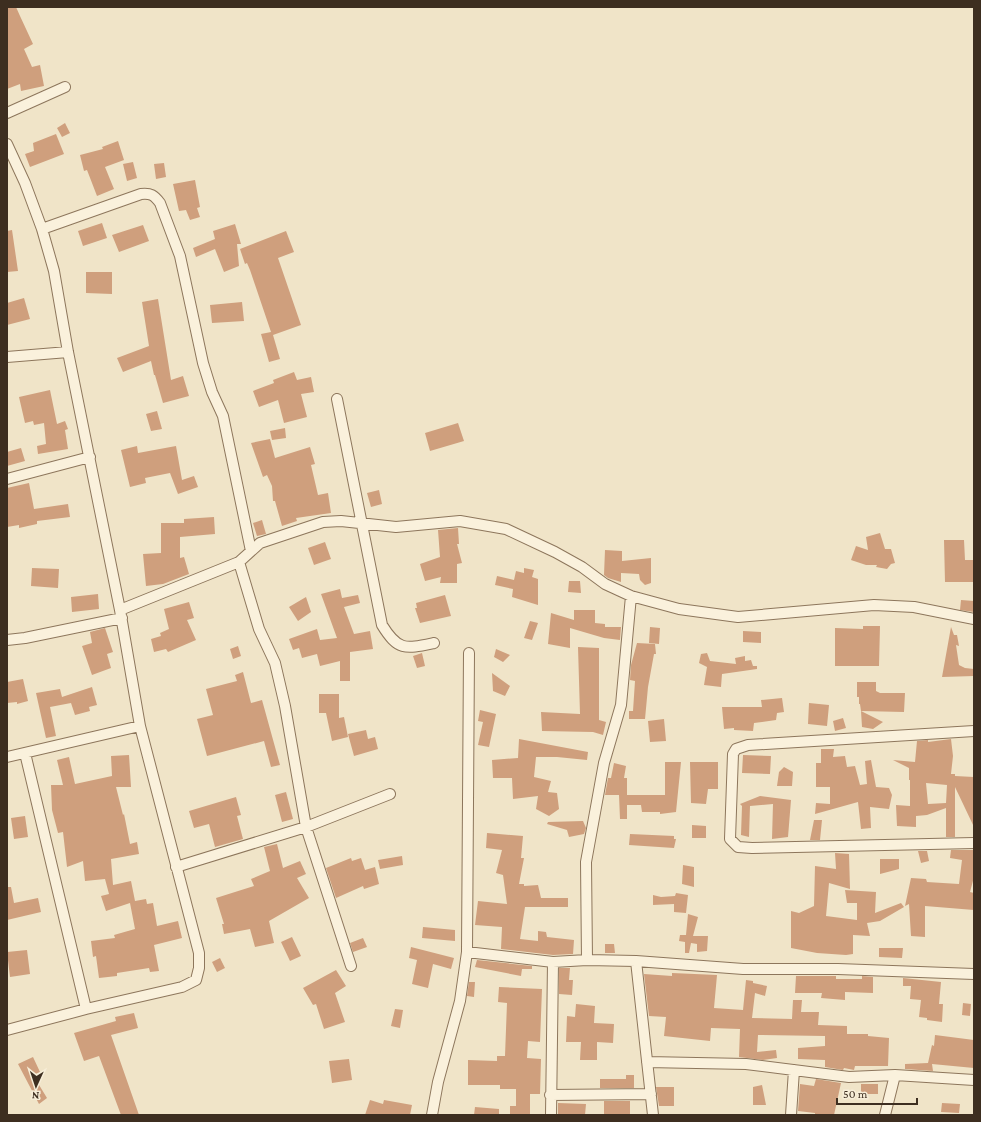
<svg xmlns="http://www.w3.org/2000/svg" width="981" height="1122" font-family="'Crimson Pro',serif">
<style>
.building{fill:#cf9f7d;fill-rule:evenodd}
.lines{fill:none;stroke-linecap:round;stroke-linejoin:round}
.street-casing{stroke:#8d765c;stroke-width:12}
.street{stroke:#faf1dc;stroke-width:10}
</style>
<rect width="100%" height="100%" fill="#f0e4c8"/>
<path class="building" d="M7 7H16L20 16 33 44 24 49 32 67 40 65 44 86 21 91 20 84 7 89Z
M65 123 70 133 62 137 57 128Z
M56 134 64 154 30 167 25 154 34 151 33 143Z
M118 141 124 160 105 167 114 189 97 196 87 170 84 171 80 155 103 149 102 147Z
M133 162 137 178 127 181 123 164Z
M164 163 166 177 156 179 154 164Z
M195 180 200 207 197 208 200 217 190 220 186 210 179 211 173 184Z
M102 223 107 238 83 246 78 231Z
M235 224 241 244H237L239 266 224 272 215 249 196 257 193 248 215 239 213 231Z
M143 225 149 241 119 252 112 235Z
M12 230 18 271 7 272V231Z
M286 231 294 252 278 258 301 325 273 335 280 359 269 362 261 334 271 332 250 270 247 263 245 264 240 249Z
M86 272H112V294L86 293Z
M24 298 30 319 7 325V303Z
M158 299 171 380 183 376 189 396 163 403 155 375H154L151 361 123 372 117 358 149 346 142 302Z
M242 302 244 321 212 323 210 305Z
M294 372 297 380 311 377 314 392 301 394 307 417 284 423 278 400 259 407 253 391 274 383 273 380Z
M50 390 57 424 65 421 68 429 65 430 68 449 38 454 37 446 46 444 44 423 34 425 33 421 25 423 19 397Z
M157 411 162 429 151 431 146 414Z
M458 423 464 441 430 451 425 433Z
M285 428 286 438 272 440 270 431Z
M270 439 275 458 310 447 315 464 311 465 318 495 328 493 331 513 296 518 297 521 282 526 275 501H273L272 486 267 475 263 477 251 443Z
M137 446 138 453 176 446 182 480 194 476 198 487 178 494 170 473 145 478 146 483 130 487 121 450Z
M21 448 25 461 7 466V452Z
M29 483 34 509 68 504 70 517 37 521V524L19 528V525L7 527V488Z
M379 490 382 504 371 507 367 493Z
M214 517 215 534 180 537V558L184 557 189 574 163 584 146 586 143 554 161 553V523H184V519Z
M262 520 266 534 257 536 253 523Z
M458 528 459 544H457L462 563 457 564V583H440L441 577 425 581 420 564 440 557 438 530Z
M880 533 885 549H891L895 563 891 564 887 569 876 567 877 565H866L851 560 856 546 868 550 866 537Z
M944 540H964L965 560H974V582H945Z
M325 542 331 559 314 565 308 548Z
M605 550 622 551V561L651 558V583L645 585 640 580 639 574 621 573V582L608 578 604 575Z
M32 568 59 569 58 588 31 586Z
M524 568 534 570 532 577 538 579V605L512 597 513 589 495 585 497 576 514 580 516 571 524 573Z
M569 581H580L581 593 568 592Z
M340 589 342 598 358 595 360 603 344 607 354 634 370 631 373 649 350 652V681H340V661L320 666 317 654 302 658 299 648 293 650 289 639 317 629 320 640 337 638 321 594Z
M98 594 99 609 72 612 71 597Z
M445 595 451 616 420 623 415 608H417L416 603Z
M306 597 311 612 298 621 289 607Z
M961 600 974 601V612L960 610Z
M189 602 194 618 187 620 196 640 168 652 166 649 154 652 151 639 161 636 160 633 169 629 164 609Z
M574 610H595V623L605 624V627H621L620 640 604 638 570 628V648L548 644 551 613 574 620Z
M530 621 538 623 532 640 524 638Z
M863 626H880L879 666H835V628L863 629Z
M650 627 660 628 659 644 649 643Z
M951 627 954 635H957L959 646 956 645 959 665 965 668 974 669V676L942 677Z
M105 628 113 652 107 654 111 668 92 675 82 646 92 643 90 632Z
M743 631 761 632V643L743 642Z
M637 643 655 644 656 654H654L648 687 645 719H629V711H633L635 681 630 680 631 665Z
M238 646 241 656 233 659 230 649Z
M578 647 599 648V720L606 722 603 735 593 732 542 731 541 712 580 714Z
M496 649 510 655 503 662 494 657Z
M422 653 425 666 417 668 413 656Z
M707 653 710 661 736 664 735 658 745 656V661L751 660 753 666H757V669L722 674 721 687 704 685 707 667 699 663 701 654Z
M243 672 251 703 262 700 280 765 271 767 264 741 207 756 197 719 213 715 206 689 237 681 235 675Z
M492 673 510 686 505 696 493 691Z
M23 679 28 701 17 704V702L7 703V682Z
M857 682H876V691L880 693H905L904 712 861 711 860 704H859V697H857Z
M92 687 97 705 89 707 90 711 75 715 71 703 50 707 56 736 46 738 36 693 60 689 62 697Z
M319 694H339V718L344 717 348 737 332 741 326 713H319Z
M782 698 784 712 777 713 776 720 754 723 753 731 734 730V728L724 729 722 707H762L761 700Z
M809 703 829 705 827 726 808 724Z
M480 710 496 714 489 747 478 745 483 722 478 721Z
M861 711 883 722 873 729 862 727Z
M843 718 846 728 835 731 833 721Z
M664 719 666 741 650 742 648 721Z
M366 730 368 739 375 737 378 749 354 756 348 734Z
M519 739 588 752 587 760 557 757H536L534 777 551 781 548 792 557 793 559 809 549 816 536 809 538 796 513 799 512 778H493L492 760 518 758Z
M951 739 953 756 951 774H955V776L974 777V827L955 787V837H946V808L927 815 916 816V827L897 826 896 805 910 806V780H909V768L893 760 915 762 917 741 928 740V742ZM926 783 947 785 946 803 928 804Z
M821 749H834L833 757 845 756 847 767 855 766 860 785 867 784 865 761 871 760 876 787 889 788 892 795 889 809 870 807 871 828 861 829 858 802 815 814 816 803 830 804V787H816V763H821Z
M129 755 131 787H116L123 815 124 814 130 844 137 842 139 854 111 859 113 885 131 881 135 901 146 899 147 904 153 903 157 926 178 921 182 938 154 945 159 971 150 972 149 968 117 973V976L99 978 96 956 93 957 91 941 115 938 114 935 135 929 130 903 106 911 101 896 109 894 105 879 85 881 83 861 67 867 63 832 58 833 52 810 51 785H63L57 760 69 757 75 784 112 776 111 756Z
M743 755 771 756 770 774 742 773Z
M665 762H681L676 812 660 814V812H642L641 805H627V819H620L619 795H605L608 778H611L614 763 626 766 624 778H627V795H665Z
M690 762H718V789H708L706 804 691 803Z
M784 767 793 772 792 786H777L779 772Z
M286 792 293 819 282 822 275 795Z
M760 796 791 800 788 837 772 839 773 804 750 806 749 837 741 835 742 806 740 804Z
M236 797 241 815 237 816 243 839 215 847 209 824 194 828 189 811Z
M25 816 28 837 14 839 11 818Z
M814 820H822L820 840H810Z
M583 821 586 828 584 834 569 837 567 830 547 824 548 822Z
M692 825 706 826V838H692Z
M487 833 523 836 521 858H524L519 884H524V886L538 885 541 898H568V907H525L520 939 538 941V931L546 932 547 937 574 940 573 954 553 955 501 949 502 927 475 925 478 901 507 904 503 875 496 873 502 850 486 848Z
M630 834 674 836V839H676L674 848 629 845Z
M277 844 283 868 300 861 306 874 297 878 309 898 269 921 274 943 255 947 250 929 224 934 222 924H224L216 898 254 886 251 879 270 871 264 847Z
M951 850H974V877L970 892 974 893V910L925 906V937L911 936 909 904 905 906 911 878 926 879 927 882 959 884 962 860 950 858Z
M918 851H927L929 861 921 863Z
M835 853 849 854 850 889 829 883 826 916 857 920V903H847L845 890 876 892 875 913 901 903 904 907 880 921 867 923 870 936 853 935V954L846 955 817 953 791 948V911L799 913 814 906 815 866 836 869Z
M402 856 403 865 380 869 378 860Z
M351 858 352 861 361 858 365 870 375 867 379 884 364 889 363 886 336 898 326 868Z
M880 859H899V869L880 874Z
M683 865 694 867V887L682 884Z
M7 887H11L14 903 38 898 41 912 7 920Z
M676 893 688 895 686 913 674 912V904L653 905V895L661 897 675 896Z
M688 914 698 917 693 936H708L707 951 697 952V944L691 943 689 953H685V942L679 941 680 935H686Z
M423 927 455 930V941L422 938Z
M292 937 301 956 290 961 281 942Z
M363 938 367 947 353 952 350 943Z
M605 944H614L615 953H605Z
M411 947 454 958 451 969 433 964 428 988 412 984 417 960 409 958Z
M879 948H903L902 958 879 957Z
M27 950 30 974 10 977 7 952Z
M220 958 225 968 217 972 212 962Z
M477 960 532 966V969H522L521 976 475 967Z
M559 968H570L569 980H573L572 995 559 994Z
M336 970 346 986 335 993 345 1022 324 1029 316 1004 313 1005 303 988Z
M672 973 717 975 714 1008 743 1010 746 980 753 981V983L767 986 765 996 755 993 752 1018 792 1019 793 1000H802L801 1012H819L818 1025 847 1026V1034H868V1036L889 1038 888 1066H855L854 1070 844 1068 843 1070 825 1067V1060L798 1059V1048L825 1046V1036L758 1035 757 1052 776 1050 777 1058 763 1060 739 1057 740 1029 711 1028 710 1041 664 1036 666 1017 649 1016 644 974 672 976Z
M796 976H836V979H862V976L873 977V993L845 992V1000L821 998 822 993H795Z
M903 978 941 982 939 1004H943L942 1022 927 1020V1018L919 1017 921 1000 910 999 911 986H903Z
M469 982H475L474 997 467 996Z
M499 987 542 989 540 1042 528 1041 527 1058 541 1059 540 1094H530V1115H510V1106H516V1089H500V1085H468V1060L497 1061V1056H505L507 1003 498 1002Z
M963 1003 971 1004 970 1016 962 1015Z
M576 1004 595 1006 594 1023 614 1024 613 1043 597 1042V1060H580L581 1042H566L567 1016 575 1017Z
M395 1009 403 1010 400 1028 391 1026Z
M134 1013 138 1028 111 1035 139 1115H121L99 1056 84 1061 74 1033 116 1021 115 1017Z
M935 1035 974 1040V1068L932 1064 933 1071 905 1069V1064L928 1063 932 1045 934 1046Z
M33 1057 40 1072 33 1075 47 1098 39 1104 18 1064Z
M349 1059 352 1080 332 1083 329 1061Z
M626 1075H634V1088H600V1079H626Z
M816 1079 841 1083 834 1115H815V1113L798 1111 800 1084 814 1086Z
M861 1084H878V1094H861Z
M762 1085 766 1105H753V1087Z
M656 1087H674V1106H659Z
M370 1100 383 1104 384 1100 412 1105 410 1115H365Z
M604 1101H630V1115H604Z
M558 1103 586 1104 585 1115 558 1114Z
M942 1103 960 1104 959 1113 941 1112Z
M475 1107 499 1109V1115H474Z"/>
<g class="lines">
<defs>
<path id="street" d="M7 113 65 87
M7 144 25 183 42 229 54 271 68 352 120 610 140 726 199 953V968L196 980 182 987 86 1009 7 1030
M42 229 141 194C151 193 154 195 160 203L180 256 203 363 212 392 223 416 251 551
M7 357 68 352
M337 399 382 625C398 651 405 649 434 643
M7 479 90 457
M239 562 259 629 275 663 285 706 306 827 351 966
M120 610 239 562 260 543 323 522 341 521 396 527 460 521 506 529 555 552 582 567 605 584 631 596 679 609 738 617 874 605 914 607 974 619
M7 640 25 638 122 618
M974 731 748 745 736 749 733 754 730 839 738 847 752 848 974 843
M25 753 86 1009
M7 757 140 726
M176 867 306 827 390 794
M467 952 553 962 587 960 636 961 743 969H838L974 974
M587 960 586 862 604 763 621 705 631 596
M636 961 653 1115
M647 1062 746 1064 849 1077 895 1075
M550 1095 651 1094
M432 1115 438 1082 460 1001 467 952 469 653
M551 1115 553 962
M791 1115 794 1070
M885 1115 895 1075 974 1080"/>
</defs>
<use href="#street" class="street-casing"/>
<use href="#street" class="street"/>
</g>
<rect width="981" height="1122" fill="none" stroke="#3d2e20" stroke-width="16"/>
<g transform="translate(36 1086) rotate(183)" stroke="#f7eed8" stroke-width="3" paint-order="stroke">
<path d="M0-3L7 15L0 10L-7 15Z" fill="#3d2e20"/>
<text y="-6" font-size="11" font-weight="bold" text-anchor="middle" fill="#3d2e20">N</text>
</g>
<path d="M837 1098v6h80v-6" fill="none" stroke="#3d2e20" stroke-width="2"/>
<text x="843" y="1098" font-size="12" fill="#3d2e20" stroke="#f7eed8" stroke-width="3" paint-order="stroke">50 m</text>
</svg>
